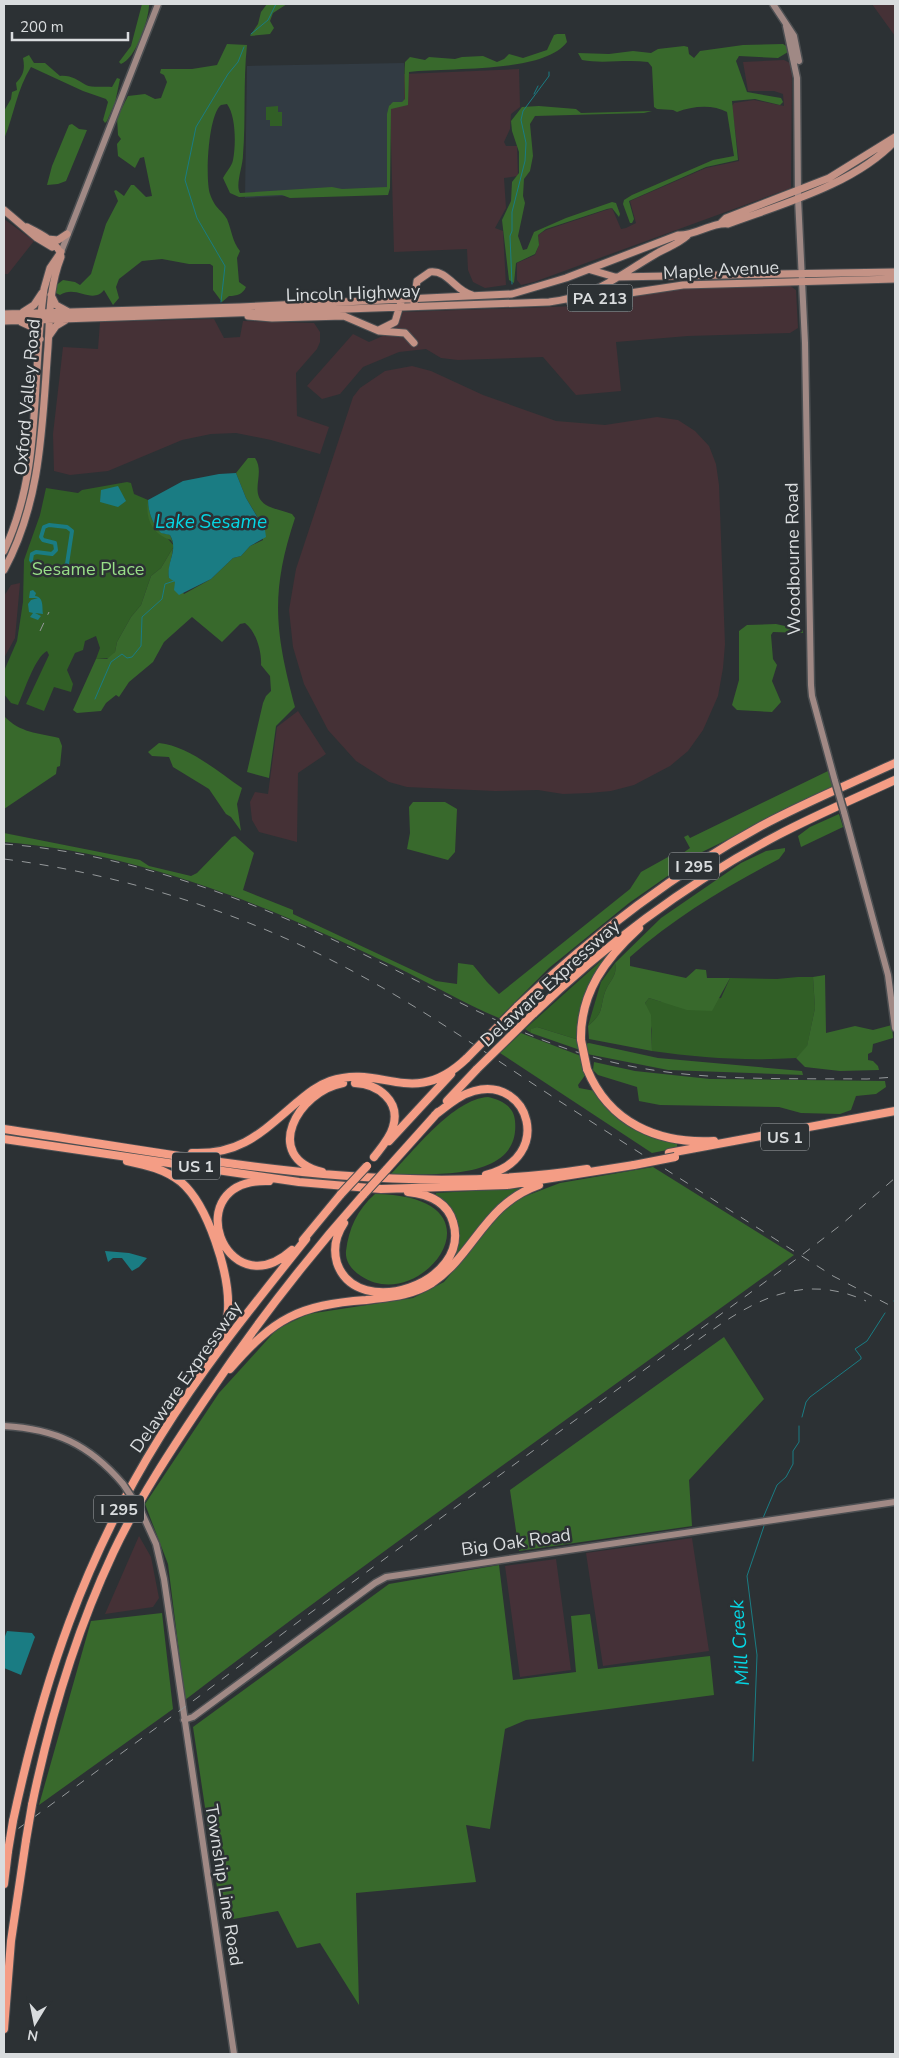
<svg xmlns="http://www.w3.org/2000/svg" width="899" height="2058" font-family="'Nunito Sans',sans-serif">
<style>
.commercial{fill:#453136}
.industrial{fill:#453138}
.built{fill:#323b43}
.green{fill:#315f26}
.forest{fill:#38692c}
.water{fill:#1a7c83}
.lines{fill:none;stroke-linecap:round;stroke-linejoin:round}
.stream{stroke:#1a7c83;stroke-width:1}
.canal{stroke:#1a7c83;stroke-width:4}
.secondary-casing{stroke:#4c4f52;stroke-width:9}
.primary-casing{stroke:#4c4f52;stroke-width:9}
.highway-casing{stroke:#4c4f52;stroke-width:10}
.secondary{stroke:#a08985;stroke-width:6}
.primary{stroke:#c49285;stroke-width:7}
.highway{stroke:#f49d85;stroke-width:8}
.rail{stroke:#95999b;stroke-width:1;stroke-dasharray:9 9;stroke-linecap:butt}
.secondary-bridge-casing{stroke:#4c4f52;stroke-width:9;stroke-linecap:butt}
.highway-bridge-casing{stroke:#4c4f52;stroke-width:10;stroke-linecap:butt}
.secondary-bridge{stroke:#a08985;stroke-width:6}
.highway-bridge{stroke:#f49d85;stroke-width:8}
.labels{text-anchor:middle;stroke-width:5;stroke-linejoin:round;paint-order:stroke}
.shield{fill:#2c3134;stroke:#a5a9ab;stroke-width:1}
.shield-label{font-size:16px;font-weight:bold;fill:#d9dcde}
.street-label{font-size:18px;fill:#d9dcde;stroke:#2c3134}
.park-label{font-size:18px;fill:#98de88;stroke:#2c3134}
.water-label{font-size:19px;font-style:italic;fill:#05d7e4;stroke:#2c3134}
</style>
<rect width="100%" height="100%" fill="#2c3134"/>
<path class="commercial" d="M872 4H895V36L882 18Z
M784 60 792 64 791 188 534 282 521 285 517 280V263L535 255 539 245 538 235 546 230 612 208 621 229 626 228 636 223 630 201 706 168 739 161 732 106 734 103 754 100 784 106 783 94 774 91H748L743 62Z
M519 69 520 107 511 114 510 129 504 142 506 146H517L518 176 504 178 506 208 495 228 503 231 506 285 485 288 473 282 468 270 467 249 394 252 390 105 404 104V74Z
M4 219 34 241 8 274H4Z
M789 285 796 290 798 328 790 333 688 336 616 342 621 391 576 395 543 357 458 360 441 358 426 349 399 352 363 367 340 394 322 399 307 386 353 334 369 342 385 335 398 325 403 312 578 306 677 289Z
M214 319 224 338 240 337 243 321 314 323 320 332V342L317 349 296 373 297 416 329 427 320 454 271 440 236 433 211 434 182 440 108 471 70 475 54 471 53 434 63 347 98 349 100 322Z
M412 366 431 371 483 395 556 421 605 425 657 417 678 420 695 431 709 446 716 464 719 485 725 644 723 668 718 696 703 730 688 751 670 766 634 785 611 791 589 793 563 794 538 790 495 791 407 787 389 782 356 761 328 730 304 684 293 647 289 610 296 569 353 397 360 388 385 371Z
M20 583 15 638 4 658V596L11 585Z
M298 711 326 754 298 773 297 842 259 832 252 820 250 802 255 792 268 794 277 727Z
M139 1536 151 1557 159 1598 153 1607 105 1614Z"/>
<path class="industrial" d="M692 1538 709 1651 603 1666 586 1553Z
M556 1559 571 1670 520 1677 505 1566Z"/>
<path class="built" d="M404 63V104H390L388 191 245 198 247 66Z"/>
<path class="green" d="M278 106V112H282V126H270V120H266V107Z
M127 482 131 483 134 494 148 500 149 516 174 546 161 568 151 576 141 605 131 617 117 642 115 652 111 658 96 659 100 648 96 636 85 641 83 650 75 653 67 670 73 684 71 692 54 687 44 711 26 704 49 655 47 651C35 657 24 692 18 705L11 703 4 694V671L17 641 23 602 24 560 40 515 46 488 78 493 82 490Z
M622 942 600 968 579 1040 537 1027 532 1029 531 1033 525 1029Z
M615 963C618 976 609 981 605 992 599 1010 605 1011 588 1026L601 982Z
M798 977H813L815 1008 807 1047 796 1058C747 1061 701 1058 652 1051V1030L645 1003 649 998 662 1002 721 998 730 978 777 979Z
M525 1188 503 1200 449 1264C462 1230 461 1223 435 1197L436 1193Z"/>
<path class="forest" d="M142 4H149V6C148 22 136 58 121 64L119 62 131 46Z
M267 4H287L273 13 270 21 274 28 270 34 250 36 258 24 261 12Z
M557 34H565L567 42C543 74 448 67 409 72L408 105 391 109 390 188 388 195 290 198 282 195 239 197 230 193 223 178C226 172 232 166 233 160 236 145 236 116 227 104L221 105C208 115 205 179 210 194 215 209 222 210 227 219 232 231 232 241 240 251L237 258 239 282 246 287C243 294 237 296 229 296L222 302 213 290V266L210 264H189L162 259 142 261 119 279 116 287 119 298 113 305 104 290C92 305 76 284 60 295L54 292 55 286 63 280 75 282 80 285 91 274 106 224 118 201 114 191 116 190 124 196 131 185H134L146 197 152 196 144 157 140 158 135 168 118 156 117 144 121 139 118 135 117 118 128 96 145 94 155 99 161 98 167 82 164 75 160 73 161 69H192L217 65 227 44 247 45C243 82 246 119 243 155 243 166 235 185 240 193L332 187 342 189 387 187V114L389 106 393 102H402L405 99C405 86 404 75 405 62L410 57 425 60 429 57 455 59 462 57 483 56 497 62 504 59 509 54 523 58 547 50 554 35Z
M783 44 788 47V52L778 58 739 56 736 61 747 92 781 98 783 102 780 105 755 99 732 101 738 160 706 167 629 201 634 219 632 223H630L623 204 624 200 632 195 713 160 734 156 727 112C713 104 692 106 677 112L673 110 657 109 654 107 652 67 648 62C626 59 603 64 582 60L578 53 609 54 633 51 651 53 658 49 684 46 688 47 689 54 694 58 700 51 743 45Z
M29 55 34 63H45L60 76C71 75 77 80 86 85 92 88 105 86 112 87L117 78 120 79 115 103 107 121 105 123 103 120 108 102 106 99 83 91 31 67C17 89 14 115 4 139V111L11 99 12 92 17 90 16 83C24 75 25 68 23 58Z
M539 106 576 109 581 113 652 111 644 113 535 116 530 124 533 156 530 171 524 179 523 196 525 203 518 236 523 250 527 249 534 232 566 218 612 202 616 203 620 214 619 217 612 208 607 209 546 229 538 235 539 245 535 254 516 263 514 283 509 280 502 220 511 201 512 182 519 173V152L512 131 511 121 522 107Z
M72 124 79 129 87 130 66 181 58 184 47 185 52 166 69 125Z
M248 458H255C266 474 248 493 266 505 273 509 284 511 292 514L295 518C270 593 275 632 295 707L276 726 269 778 247 772 263 703 266 696 271 691 270 676 261 665C262 652 256 631 245 623L240 624 222 642 192 617 164 642 153 662 129 682 119 697 116 695 106 703 101 711 77 713 73 710 96 659H107L115 652 117 642 131 617 141 605 151 576 161 568 174 546 171 540C152 534 145 519 148 500 148 509 152 524 159 531 163 535 166 533 170 535 178 550 167 562 169 578L173 579 184 594 211 579 233 558 241 556 250 546 263 540 260 521 246 498 236 473Z
M776 624 803 630V633L773 632 771 635 773 659 777 665 772 681 781 702 772 712 737 710 732 705 739 680V631L747 625Z
M4 716C20 733 38 733 59 738L62 746 60 766 57 767 56 774 4 809Z
M159 743C189 746 218 772 242 788L237 804 241 831 231 817 226 814 209 789 173 767 169 757 152 756 148 752Z
M828 771 833 788 702 852 629 903 549 968 499 1018C463 1003 430 983 394 966 271 907 142 853 4 842V833L140 860 149 866 191 876 197 873 232 837 235 836 254 853 243 890 293 910V914L436 981 457 984 458 963 473 965 487 982 499 994 630 889 641 872 668 857 672 861 690 848 684 837 688 835 690 838Z
M413 802H445L457 809 455 852 448 860 407 849 410 833 409 807Z
M839 814 843 827 801 847 798 836 810 827Z
M785 848V851L779 859C726 887 675 917 630 957V966L686 978 696 969 706 970 707 978H730L712 1011 687 1010 649 998 645 1003 651 1015 652 1051 589 1039 588 1026C605 1011 599 1010 605 992 609 981 618 976 615 963L661 918 741 863 766 851Z
M825 975 826 1033 855 1026 873 1030 892 1025 893 1038 873 1044 872 1052 868 1054V1060L873 1061 878 1066 879 1070 840 1071 805 1067 796 1058 807 1046 815 1008 813 977Z
M537 1027 579 1040 580 1050 531 1033V1029Z
M521 1033 581 1056 586 1074 578 1085 579 1088 595 1091 616 1116 639 1132 677 1143V1148L652 1153 500 1053Z
M589 1043 658 1058 802 1071 803 1075 668 1070 587 1054 586 1044Z
M594 1062 635 1071 710 1079 885 1081 886 1087 876 1094 856 1096 851 1110 840 1114 801 1113 779 1107 660 1105 639 1101 637 1087 598 1075 593 1070Z
M488 1097C501 1100 514 1106 515 1121 521 1183 429 1173 390 1175 414 1151 453 1099 488 1097Z
M653 1167 794 1255C591 1403 385 1547 185 1700L168 1564 145 1504 219 1393 277 1329 308 1314 413 1298 444 1282 500 1214 518 1199 560 1183Z
M375 1194C513 1196 421 1317 361 1276 352 1270 345 1262 346 1251 349 1228 357 1210 375 1194Z
M724 1337 764 1399 689 1480 692 1526 519 1551 510 1490Z
M499 1565 513 1680 576 1672 571 1616 590 1614 598 1669 710 1656 714 1695 526 1720 505 1729 490 1829 466 1825 476 1882 356 1893 359 2005 320 1943 297 1948 278 1911 222 1921 193 1727 389 1584Z
M162 1613 173 1709 39 1805 91 1621Z"/>
<path class="water" d="M236 473 246 498 265 530 266 537 250 546 241 556 233 558 211 579 179 595 174 590 175 582 169 578C166 562 179 550 170 535L161 533C153 525 148 512 148 500L183 481 219 474Z
M118 486 126 501 118 507 100 502 101 490Z
M33 590 36 593 35 596C44 597 42 607 43 614L35 613 41 616 38 620 30 617 33 613 29 612 28 604 31 600 38 598H29L30 591Z
M105 1251 129 1253 147 1258 139 1267 132 1271 122 1258H113L108 1262Z
M7 1631 32 1633 35 1637 21 1675 4 1668V1639Z"/>
<g class="lines">
<path class="stream" d="M251 34 268 20 276 4
M534 94 538 86
M512 284 510 236 512 231V212L525 161 526 143 521 120 523 111 549 76V72
M221 302 225 266 197 218 185 180 196 127 228 74 238 62 244 47
M95 699 111 662 122 654 127 658 132 657 141 646 142 617 162 599 165 584 174 581
M894 1301 895 1299
M802 1417 806 1402 810 1397 861 1359V1357L855 1349 867 1341 885 1313
M763 1518 777 1485 786 1477 793 1464V1451L799 1442V1426
M753 1761 757 1655 747 1576 764 1526"/>
<path class="canal" d="M49 525 67 527 72 531 67 564 60 570 35 566 31 560 32 554 36 552 52 554 56 550 55 543 43 540 41 537 44 527Z"/>
<defs>
<path id="secondary" d="M773 4 794 36 799 61
M786 26 797 78 798 198 805 343 811 685 812 696 835 781
M61 252 158 4
M844 812 888 975 895 1028
M4 1426C55 1429 89 1444 123 1484
M141 1511 156 1544 164 1579 234 2054
M184 1720 193 1717 375 1583 386 1577 895 1502"/>
<path id="primary" d="M4 210 37 238 52 247
M721 223 726 218 829 178 895 137
M47 239 58 240 67 234
M591 270 615 277 895 272
M51 295 56 305 67 311
M570 302 683 285 895 279
M414 303 417 281 430 272C448 270 455 291 472 295
M23 312 34 305 42 293
M4 314 240 307 512 294 566 278 678 235C696 236 711 222 728 224 782 204 855 184 895 141
M248 316 272 318 344 316 379 331 405 333 414 343
M4 321 549 302C596 296 615 278 654 255 665 248 677 245 687 236
M21 322 32 327 40 339
M379 330 395 322 401 302
M49 336 56 326 66 320
M4 551C43 468 31 377 44 289L50 268 61 252
M4 570C42 500 42 424 48 347 50 315 49 288 61 257 60 243 39 233 27 227"/>
<path id="highway" d="M517 1007C591 937 671 875 761 826 804 803 850 784 895 763
M533 1014C607 943 687 883 778 835 816 815 856 798 895 780
M581 1040C580 993 605 959 639 928
M587 1069C609 1123 658 1144 714 1141
M355 1083C378 1084 401 1101 393 1127 390 1138 381 1148 374 1157
M447 1101 477 1069
M435 1115C447 1106 459 1095 474 1091 530 1076 554 1158 486 1175
M4 1129C196 1157 391 1200 587 1169
M4 1139 299 1182 381 1189 507 1185 634 1165
M389 1141 451 1074
M192 1153C240 1155 261 1133 295 1104 306 1095 316 1086 330 1081 382 1063 413 1110 467 1058
M669 1153 895 1111
M127 1161C146 1165 165 1169 181 1182 208 1205 230 1274 228 1310 227 1326 220 1339 212 1353
M386 1170 438 1112
M322 1172C261 1157 298 1091 343 1083
M269 1181C176 1178 225 1310 292 1250
M344 1223C336 1235 333 1249 337 1263 357 1322 472 1283 453 1222 447 1201 427 1194 408 1192
M303 1240 341 1194
M230 1369C274 1318 299 1305 366 1300 389 1297 411 1296 432 1283 475 1254 484 1204 539 1185
M32 1805C50 1718 75 1634 113 1553 138 1500 171 1450 204 1401 253 1328 306 1259 364 1194
M13 1821C43 1681 84 1559 160 1437 203 1367 255 1303 306 1239
M4 1884 8 1851
M4 2029 11 1941 26 1840"/>
</defs>
<use href="#secondary" class="secondary-casing"/>
<use href="#primary" class="primary-casing"/>
<use href="#highway" class="highway-casing"/>
<use href="#secondary" class="secondary"/>
<use href="#primary" class="primary"/>
<use href="#highway" class="highway"/>
<path class="rail" d="M40 631 49 612
M4 844C128 853 256 901 367 956 438 990 507 1031 583 1054 674 1083 773 1078 867 1079L895 1077
M4 859C127 875 247 914 356 973 429 1012 497 1061 567 1106 655 1163 744 1219 833 1276L895 1308
M684 1350C741 1309 794 1268 866 1301
M4 1839 197 1698 302 1619 798 1258 842 1224 895 1178"/>
<defs>
<path id="secondary-bridge" d="M835 781 844 812
M123 1484 141 1511"/>
<path id="highway-bridge" d="M581 1040 587 1069
M467 1058 517 1007
M477 1069 533 1014
M634 1165 675 1157
M341 1194 367 1166
M364 1194 386 1170
M26 1840 32 1805
M8 1851 13 1821"/>
</defs>
<use href="#secondary-bridge" class="secondary-bridge-casing"/>
<use href="#highway-bridge" class="highway-bridge-casing"/>
<use href="#secondary-bridge" class="secondary-bridge"/>
<use href="#highway-bridge" class="highway-bridge"/>
</g>
<g class="labels">
<g class="shield">
<rect x="567.5" y="284.5" width="65" height="27" rx="4"/>
<rect x="669" y="852.5" width="50" height="27" rx="4"/>
<rect x="761" y="1123.5" width="48" height="27" rx="4"/>
<rect x="172" y="1152.5" width="48" height="27" rx="4"/>
<rect x="94" y="1495.5" width="50" height="27" rx="4"/>
</g>
<g class="shield-label">
<text x="600" y="304">PA 213</text>
<text x="694" y="872">I 295</text>
<text x="785" y="1143">US 1</text>
<text x="196" y="1172">US 1</text>
<text x="119" y="1515">I 295</text>
</g>
<g class="street-label">
<text transform="translate(721 270) rotate(-3)" y="6">Maple Avenue</text>
<text transform="translate(353 293) rotate(-2)" y="6">Lincoln Highway</text>
<text transform="translate(27 397) rotate(-85)" y="6">Oxford Valley Road</text>
<text transform="translate(793 559) rotate(-91)" y="6">Woodbourne Road</text>
<text transform="translate(550 983) rotate(-42)" y="6">Delaware Expressway</text>
<text transform="translate(186 1377) rotate(-55)" y="6">Delaware Expressway</text>
<text transform="translate(516 1542) rotate(-8)" y="6">Big Oak Road</text>
<text transform="translate(224 1885) rotate(81)" y="6">Township Line Road</text>
</g>
<g class="park-label">
<text x="88" y="575">Sesame Place</text>
</g>
<g class="water-label">
<text x="211" y="528">Lake Sesame</text>
<text transform="translate(739 1643) rotate(-94)" y="7">Mill Creek</text>
</g>
</g>
<rect width="899" height="2058" fill="none" stroke="#d9dcde" stroke-width="10"/>
<g transform="translate(35 2023) rotate(190)" stroke="#2c3134" stroke-width="4" paint-order="stroke">
<path d="M0-4L9 19L0 12L-9 19Z" fill="#d9dcde"/>
<text y="-8" font-size="14" font-weight="bold" text-anchor="middle" fill="#d9dcde">N</text>
</g>
<path d="M12 32v8h116v-8" fill="none" stroke="#d9dcde" stroke-width="2.5"/>
<text x="20" y="32" font-size="15" fill="#d9dcde" stroke="#2c3134" stroke-width="4" paint-order="stroke">200 m</text>
</svg>
